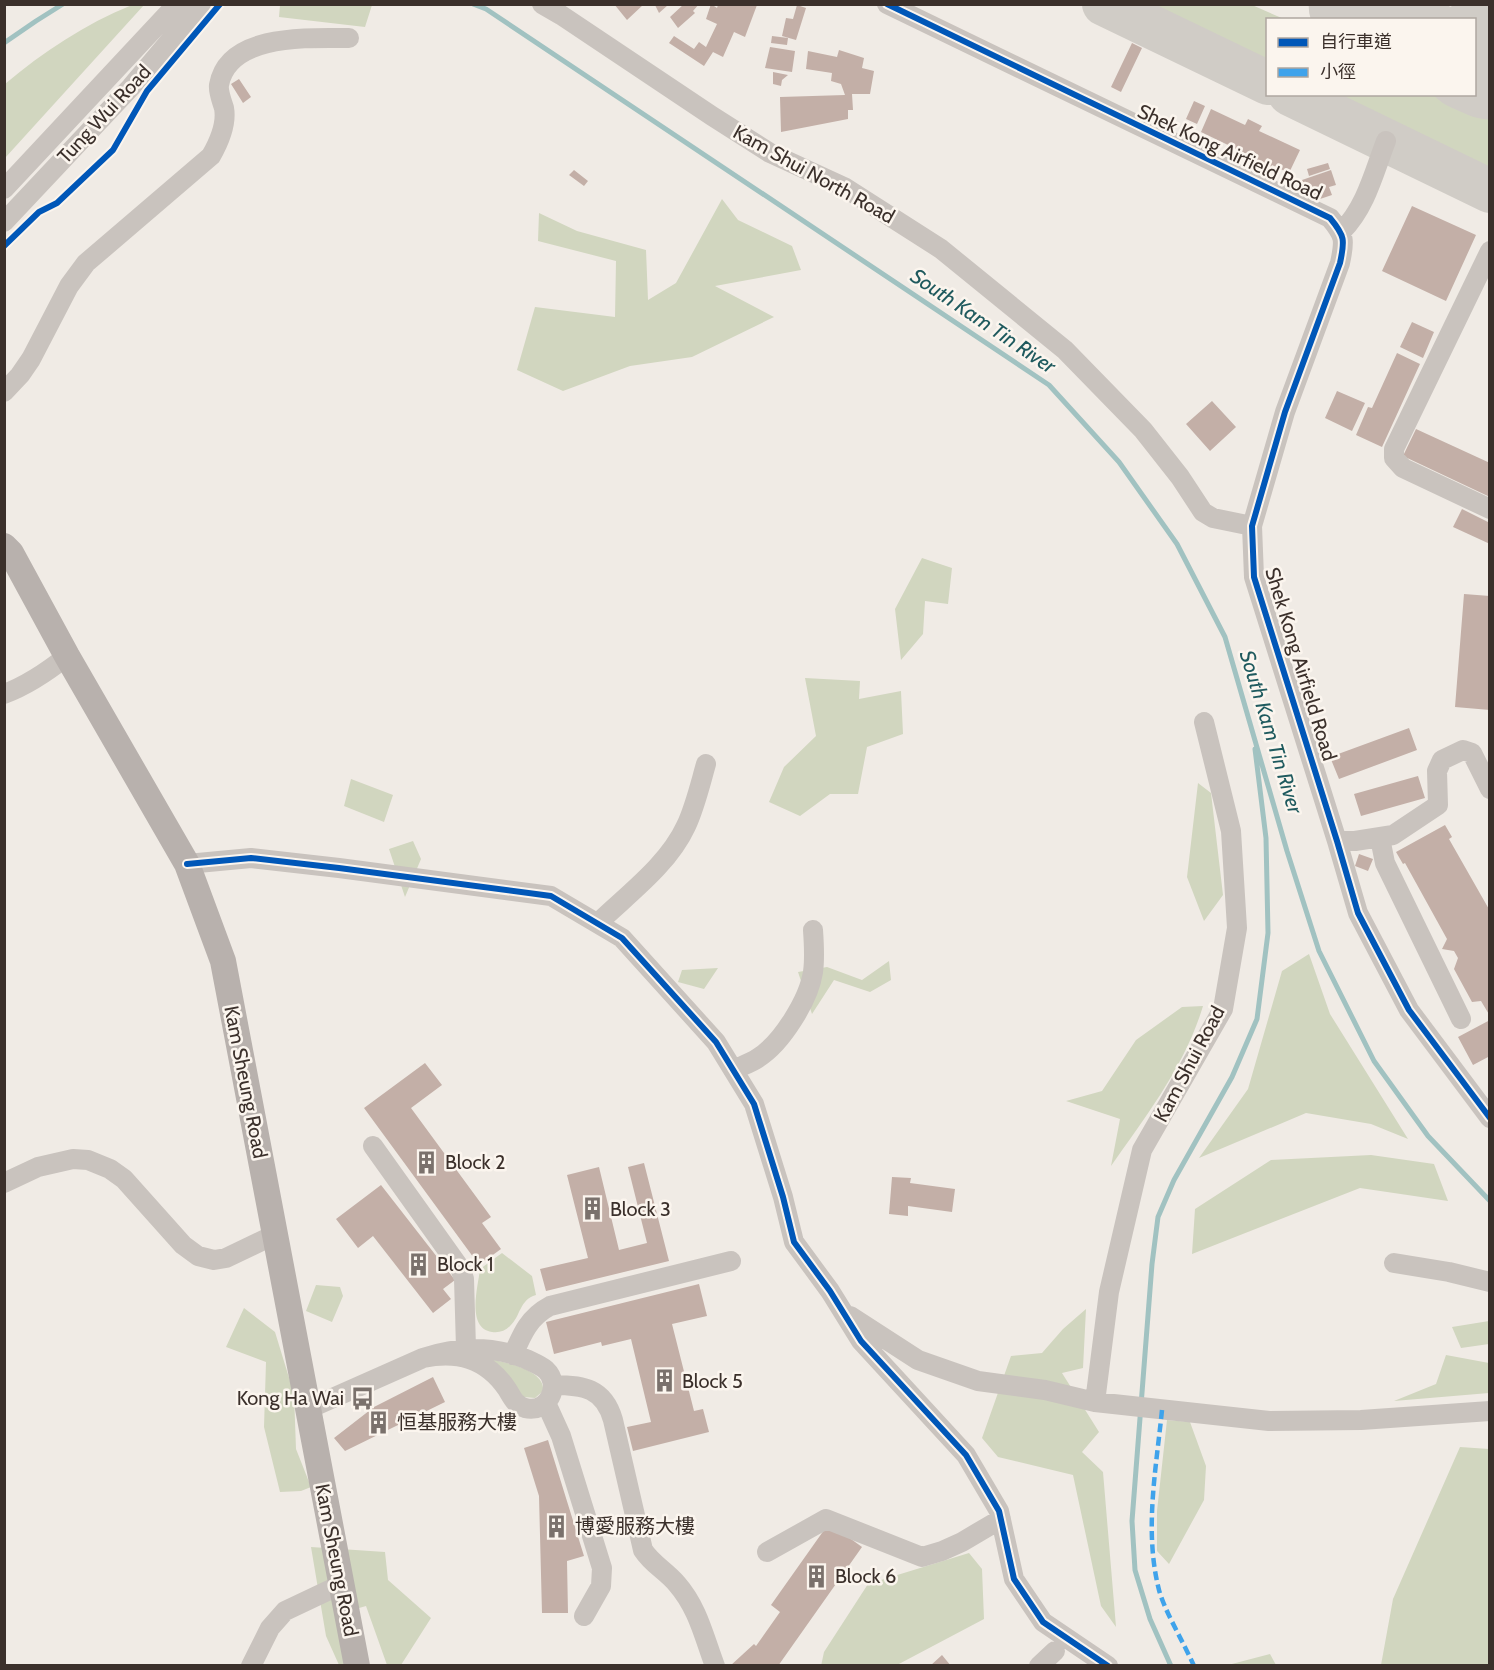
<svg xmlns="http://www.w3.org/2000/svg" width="1494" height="1670" font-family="Cabin,'Noto Sans TC',sans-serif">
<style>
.green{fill:#d1d6bf}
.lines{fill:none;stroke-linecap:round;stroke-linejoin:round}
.stream{stroke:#a1c2c1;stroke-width:5}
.taxiway{stroke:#d0ccc6;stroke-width:44}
.runway{stroke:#d0ccc6;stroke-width:111}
.building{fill:#c3afa7}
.minor{stroke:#c9c3be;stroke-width:20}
.major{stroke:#b8b1ad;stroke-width:26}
.quiet{stroke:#3fa3eb;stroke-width:4.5;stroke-dasharray:9 4.5;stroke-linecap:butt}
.cycleway-casing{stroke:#fbf5ee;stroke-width:10}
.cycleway{stroke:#0057b8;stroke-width:6}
.labels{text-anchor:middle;stroke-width:5;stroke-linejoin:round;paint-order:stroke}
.street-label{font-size:20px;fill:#3b302b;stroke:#fbf5ee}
.poi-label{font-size:20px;fill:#3b302b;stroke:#fbf5ee;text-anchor:start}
.water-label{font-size:21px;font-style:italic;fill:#1f5a5e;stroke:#fbf5ee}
</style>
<rect width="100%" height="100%" fill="#f0ebe5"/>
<path class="green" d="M132 5H144L5 158V84C43 52 85 24 132 5Z
M280 5V4L372 5 365 27 279 17Z
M1126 5H1252L1284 19 1268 20 1267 72Z
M1461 5H1489V18Z
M1315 95H1442L1489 117V178Z
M722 199 738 220 792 246 801 270 715 286 774 317 692 357 630 366 563 391 517 370 535 307 615 317 616 261 538 241 539 213 577 231 646 250 648 300 676 283Z
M922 558 952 568 948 604 925 601 923 634 901 660 895 609Z
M805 678 860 681 859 699 901 691 903 734 867 747 858 794H830L800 816 769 802 784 767 816 736Z
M351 779 393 795 384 822 344 806Z
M1198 783 1211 793 1223 895 1204 921 1187 877Z
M413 841 421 859 405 897 389 849Z
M1309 954 1330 1014 1408 1139 1371 1124 1306 1113 1199 1158 1248 1089 1282 971Z
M889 961 891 980 870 992 834 980 812 1014 798 972 827 967 862 980Z
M718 968 704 989 678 982 682 970Z
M1203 1006C1185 1066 1146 1116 1111 1166L1120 1119 1066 1101 1102 1091 1136 1040 1182 1007Z
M1371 1155 1434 1164 1448 1201 1360 1188 1192 1254 1195 1209 1271 1160Z
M502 1253 532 1276 536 1295C519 1300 521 1316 510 1326 505 1331 499 1333 492 1332 466 1328 478 1287 480 1269Z
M316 1285 340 1287 343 1296 332 1322 306 1311Z
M244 1308 275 1332 294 1394 296 1449 311 1487 301 1491 280 1492 264 1427 266 1362 226 1347Z
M1086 1309 1083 1368 1062 1373 1099 1432 1082 1452 1103 1472 1116 1627 1101 1606 1073 1475 998 1457 982 1438 1011 1356 1042 1353 1063 1329Z
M1489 1321V1344L1461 1348 1452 1327Z
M1446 1355 1489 1363V1393L1394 1401 1436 1384Z
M489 1359C505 1362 546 1370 543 1391L535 1398 524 1397Z
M1167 1420 1190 1422 1206 1466 1204 1500 1169 1564 1157 1551V1511Z
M1460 1447 1489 1449V1665H1381L1393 1599Z
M311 1547 385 1552 388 1580 431 1618 401 1665H387L366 1606 338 1614 344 1665H339L326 1636Z
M969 1553 982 1569 984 1619 897 1665 821 1666 824 1652 868 1584Z
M1270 1654 1276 1665H1228Z"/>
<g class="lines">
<path class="stream" d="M473 4 486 9 1049 385 1119 462 1177 544 1225 637 1287 851 1319 951 1374 1061 1428 1136 1490 1201
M4 43 36 21 63 4
M1171 1666 1150 1619 1135 1570 1132 1521 1152 1264 1158 1217 1174 1180 1232 1077 1257 1019 1268 933 1266 838 1255 749"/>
<path class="taxiway" d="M1104 4 1268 83
M1290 94 1490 191"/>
<path class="runway" d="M1364 4 1396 20
M1474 57 1490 64"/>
</g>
<path class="building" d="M614 4H644L627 20Z
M684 4H699L693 11 695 13 678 28 670 17Z
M711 4 717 8 718 5H757L745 37 734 32 723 57 713 52 704 66 669 43 674 36 694 49 699 42 706 47 717 24 706 19Z
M655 5H668L659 13Z
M797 5 806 8 796 40 782 36 786 18 793 19Z
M772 36 788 38 787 45 771 43Z
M1132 43 1142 48 1121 92 1111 87Z
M770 47 795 51 792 72 765 68Z
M839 50 864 58 862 68 874 71 870 94H852L853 110H848V119L781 132 780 97 845 95 841 84 831 81 832 73 806 69 808 51 837 57Z
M773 72 788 75 782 80 781 86 773 84Z
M239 79 251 97 243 103 231 84Z
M1194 101 1205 106 1197 124 1186 119Z
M1211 109 1245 125 1248 119 1262 126 1259 131 1300 150 1289 173 1272 165 1268 174 1250 165 1253 157 1201 132Z
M1328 163 1330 169 1309 176 1307 169Z
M574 170 588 181 584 186 569 175Z
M1331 170 1336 185 1329 187 1332 195 1317 200 1307 195 1302 180Z
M1412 206 1476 235 1446 301 1382 271Z
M1412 322 1434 332 1423 358 1400 347Z
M1397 353 1420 364 1382 447 1356 435 1368 407 1372 408Z
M1337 391 1365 403 1352 431 1325 418Z
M1212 401 1236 427 1210 451 1186 424Z
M1416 429 1490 463V497L1403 456Z
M1462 509 1490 523V544L1453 527Z
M1464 594 1490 596V710L1455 707Z
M1409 728 1417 750 1339 779 1330 757Z
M1418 776 1425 798 1361 816 1354 794Z
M1445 825 1452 837 1449 839 1490 911V1016L1481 1001 1472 1002 1454 969 1458 958 1454 951 1442 949 1447 939 1405 863 1403 864 1396 852Z
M1359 854 1373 859 1368 871 1355 866Z
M1490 1020V1056L1473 1065 1458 1037Z
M425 1063 442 1085 411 1108 491 1217 482 1223 501 1249 479 1265 364 1108Z
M644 1163 669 1261 546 1291 540 1269 588 1258 567 1175 599 1167 619 1250 647 1243 628 1167Z
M892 1177 911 1178 910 1183 955 1189 952 1212 908 1206V1216L889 1214Z
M381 1185 455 1280 443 1289 451 1299 433 1313 373 1236 358 1248 336 1219Z
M699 1284 707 1316 672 1324 694 1411 703 1409 709 1432 633 1451 627 1427 651 1422 631 1339 602 1346 601 1342 554 1354 546 1322Z
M433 1377 445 1402 345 1451 334 1438 374 1407Z
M548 1440 584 1556 567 1561 568 1613H542L539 1496 524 1448Z
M829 1523 862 1547 778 1666H730L754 1644 756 1646 780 1612 771 1605Z
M942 1655 951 1666H930Z"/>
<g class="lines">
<path class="minor" d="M542 4 561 15 712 116 770 153 844 187 941 249 1065 350 1143 430 1180 477 1203 512 1213 518 1252 526
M887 4 1330 218C1345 236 1345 240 1340 263L1285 412 1252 526 1254 577 1337 841 1358 913 1409 1010 1490 1118
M4 189 177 4
M4 222 131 87 201 4
M1342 231C1366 207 1374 172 1386 141
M1490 251 1394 449V458L1403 468 1490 509
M4 392 20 375 31 359 69 286 86 263 211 156C219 142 227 124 224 108 222 101 218 92 219 85 228 33 310 38 349 38
M4 694C28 685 47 672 67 656
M1380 838 1385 863 1461 1019
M1337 841H1355L1393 835 1438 805 1437 771 1442 760 1463 750 1472 753 1490 789
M187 864 251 858 339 868 551 896 622 938 716 1042 754 1104 783 1197 794 1242 830 1291 861 1341 966 1455 999 1511 1014 1579 1043 1622 1108 1666
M598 923C628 894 668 865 686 826 695 807 700 785 706 764
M733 1070C741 1066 751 1063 758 1058 782 1043 809 999 813 972 815 958 814 944 813 930
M373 1146 460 1268 464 1279 466 1348
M4 1183 38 1167 73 1159 88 1160 110 1169 124 1179 183 1245 198 1256 214 1260 226 1258 274 1235
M1394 1263 1449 1272 1490 1282
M850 1316 918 1360 978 1381 1045 1390 1095 1402 1269 1421 1361 1420 1490 1411
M513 1355C522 1334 529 1317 550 1306L731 1261
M554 1385C583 1385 604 1388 613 1420L643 1550C652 1564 666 1571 677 1584 698 1608 704 1637 715 1666
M1095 1402 1109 1292 1142 1150 1223 1009 1237 928 1231 831 1204 722
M546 1403 561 1436 602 1568 601 1586 584 1616
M308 1409 423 1358C458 1346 491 1345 526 1359 532 1362 540 1365 546 1370 562 1385 548 1414 525 1408 515 1405 512 1397 507 1389 486 1358 457 1351 423 1358
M767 1552 826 1519 922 1557 942 1551 962 1542 1001 1519
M251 1666 270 1628 285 1611 342 1584
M1039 1666 1055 1651"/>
<path class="major" d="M4 546 11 553 67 656 187 864 223 961 357 1666"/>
<path class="quiet" d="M1162 1410C1156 1470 1144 1531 1159 1590 1165 1612 1184 1643 1194 1666"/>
<defs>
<path id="cycleway" d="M887 4 1330 218C1345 236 1345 240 1340 263L1285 412 1252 526 1254 577 1337 841 1358 913 1409 1010 1490 1118
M4 246 39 212 57 203 113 150 147 91 220 4
M187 864 251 858 339 868 551 896 622 938 716 1042 754 1104 783 1197 794 1242 830 1291 861 1341 966 1455 999 1511 1014 1579 1043 1622 1108 1666"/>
</defs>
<use href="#cycleway" class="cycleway-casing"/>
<use href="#cycleway" class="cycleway"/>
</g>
<defs>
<symbol id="building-bare" viewBox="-9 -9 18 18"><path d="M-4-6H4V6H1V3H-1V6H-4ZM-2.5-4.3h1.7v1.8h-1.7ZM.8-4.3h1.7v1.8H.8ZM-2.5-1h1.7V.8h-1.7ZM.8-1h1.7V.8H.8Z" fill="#7a716c" stroke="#fbf5ee" stroke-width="2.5" paint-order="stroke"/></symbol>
<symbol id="bus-bare" viewBox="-9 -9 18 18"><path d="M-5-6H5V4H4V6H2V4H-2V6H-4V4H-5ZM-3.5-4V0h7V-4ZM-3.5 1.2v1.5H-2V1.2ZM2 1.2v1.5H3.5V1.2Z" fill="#7a716c" stroke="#fbf5ee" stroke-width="2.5" paint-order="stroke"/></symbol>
</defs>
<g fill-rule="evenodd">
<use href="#building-bare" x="410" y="1146" width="33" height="33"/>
<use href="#building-bare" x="576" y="1192" width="33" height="33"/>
<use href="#building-bare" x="402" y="1248" width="33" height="33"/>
<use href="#building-bare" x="648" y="1364" width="33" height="33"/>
<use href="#bus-bare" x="346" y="1382" width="33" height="33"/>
<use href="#building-bare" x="362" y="1406" width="33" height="33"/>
<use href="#building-bare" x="540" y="1510" width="33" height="33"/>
<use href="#building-bare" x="800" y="1560" width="33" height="33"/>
</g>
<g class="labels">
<g class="street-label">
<text transform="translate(104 114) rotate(-47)" y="7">Tung Wui Road</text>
<text transform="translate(1230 152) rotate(25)" y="7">Shek Kong Airfield Road</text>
<text transform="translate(814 174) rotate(29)" y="7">Kam Shui North Road</text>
<text transform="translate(1301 664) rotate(73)" y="7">Shek Kong Airfield Road</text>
<text transform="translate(1189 1064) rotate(-62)" y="7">Kam Shui Road</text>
<text transform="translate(246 1082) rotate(79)" y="7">Kam Sheung Road</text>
<text transform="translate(337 1560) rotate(79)" y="7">Kam Sheung Road</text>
</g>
<g class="poi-label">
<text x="445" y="1169">Block 2</text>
<text x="610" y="1216">Block 3</text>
<text x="437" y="1271">Block 1</text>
<text x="682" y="1388">Block 5</text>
<text x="344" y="1405" text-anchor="end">Kong Ha Wai</text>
<text x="397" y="1429">恒基服務大樓</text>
<text x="575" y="1533">博愛服務大樓</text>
<text x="835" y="1583">Block 6</text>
</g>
<g class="water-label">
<text transform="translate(983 321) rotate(34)" y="7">South Kam Tin River</text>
<text transform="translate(1271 732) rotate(73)" y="7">South Kam Tin River</text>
</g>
</g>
<rect width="1494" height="1670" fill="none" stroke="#3b302b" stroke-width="12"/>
<rect x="1266" y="18" width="210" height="78" fill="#fbf5ee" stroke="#aea6a0" stroke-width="1.5"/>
<rect x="1278" y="38" width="30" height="9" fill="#0057b8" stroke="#aea6a0" stroke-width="1.5"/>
<text x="1320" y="48" font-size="18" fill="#3b302b">自行車道</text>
<rect x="1278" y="68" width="30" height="9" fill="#3fa3eb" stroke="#aea6a0" stroke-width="1.5"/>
<text x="1320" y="78" font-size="18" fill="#3b302b">小徑</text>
</svg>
